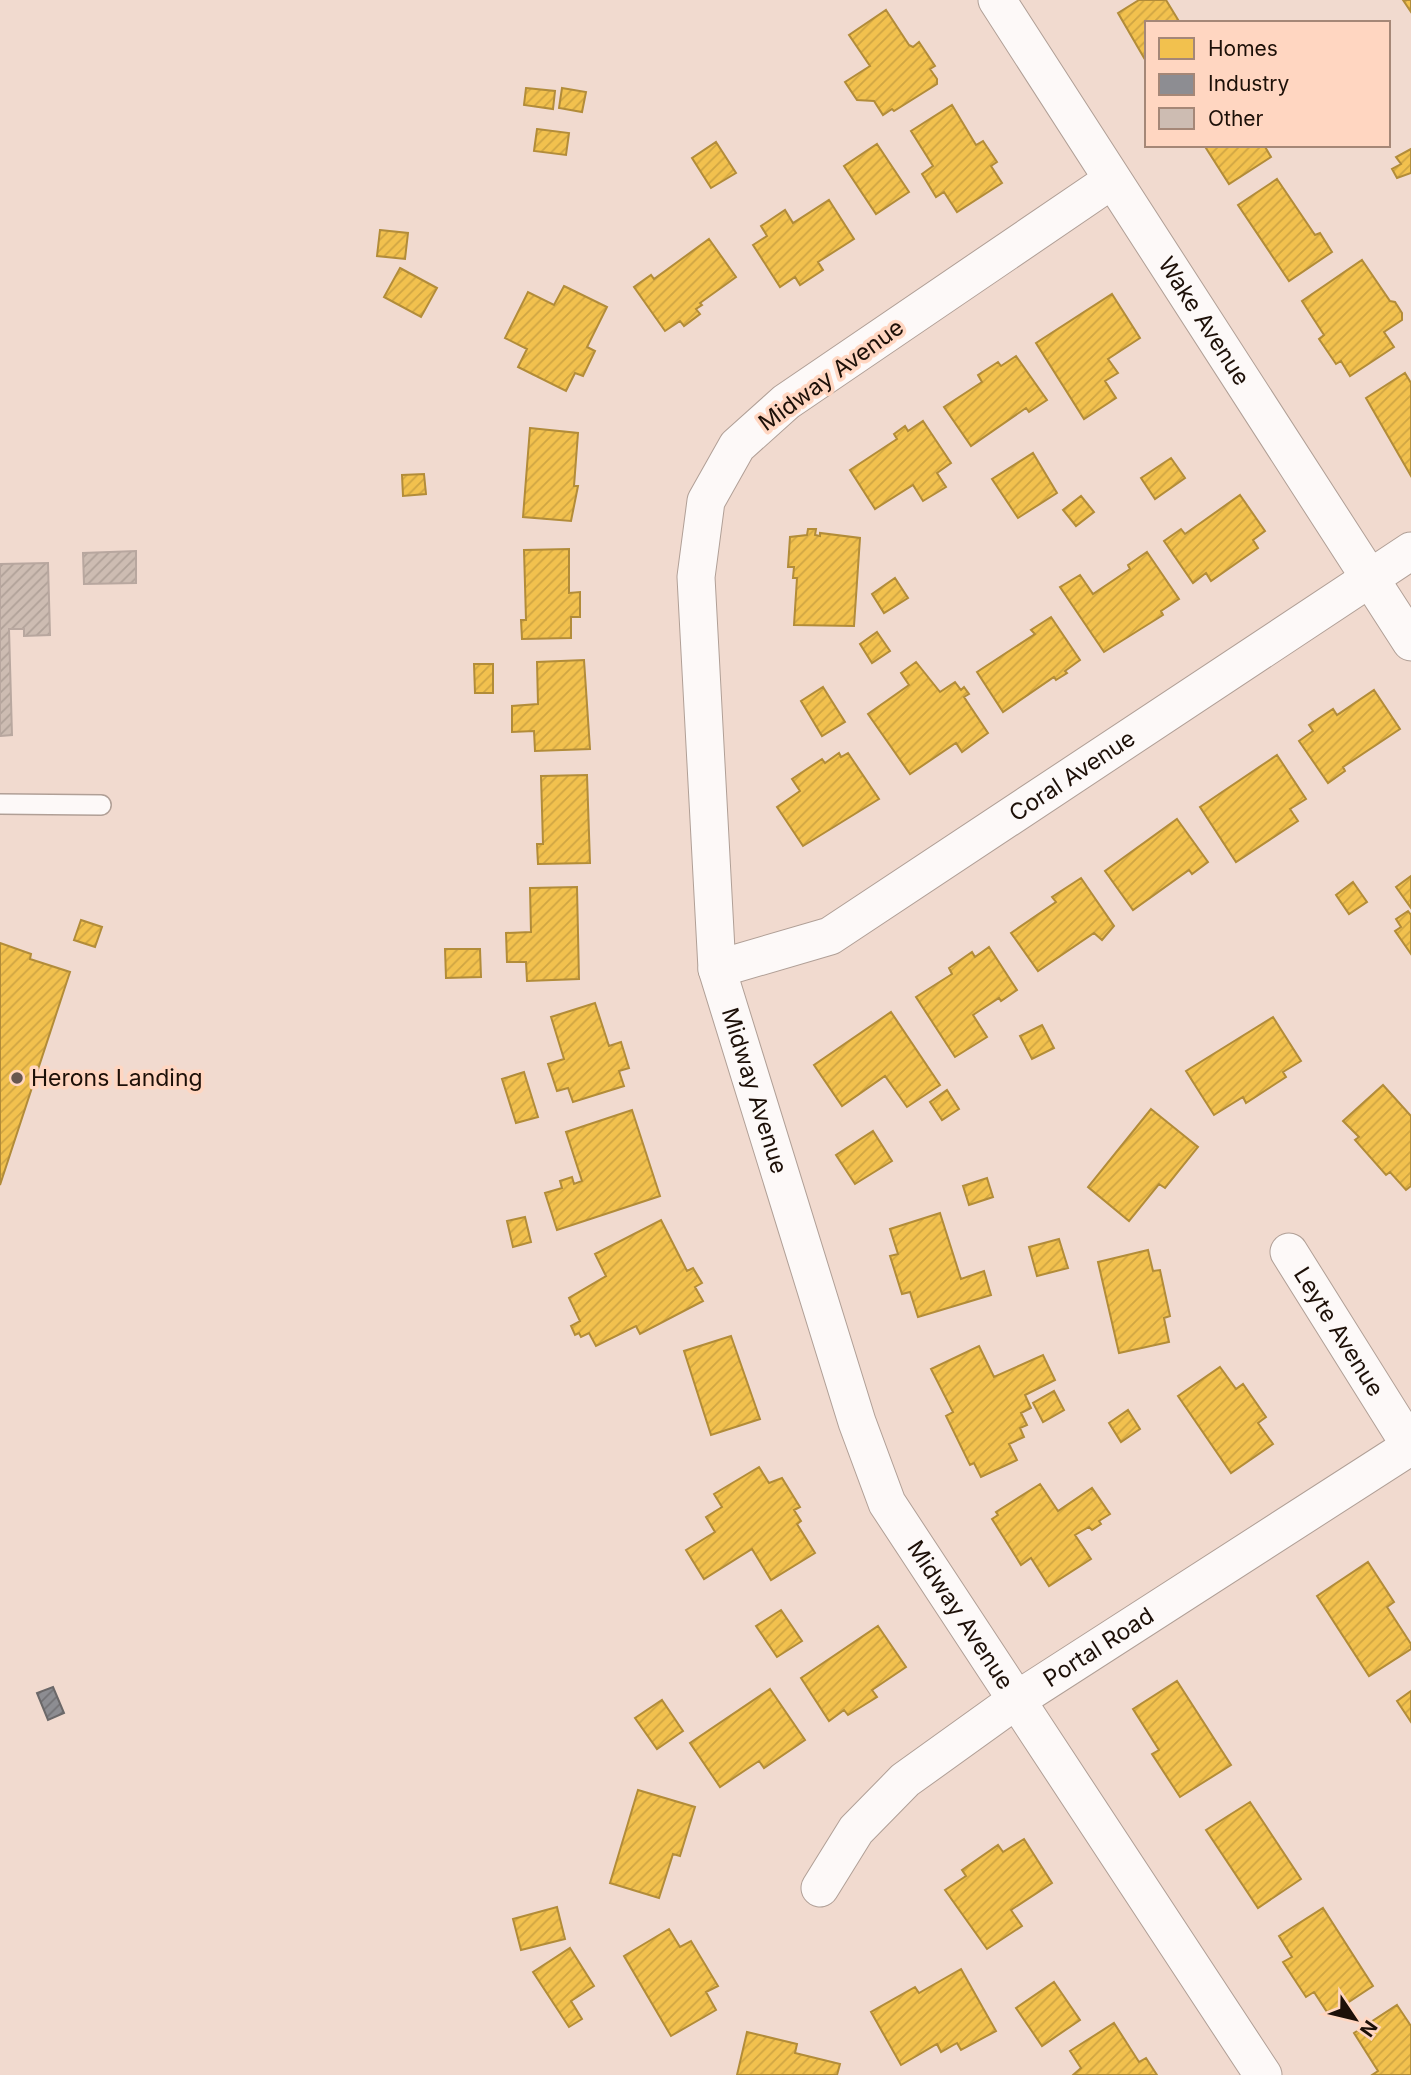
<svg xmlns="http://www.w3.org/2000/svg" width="1411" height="2075" font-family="Inter,sans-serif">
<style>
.homes{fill:url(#homes-hatch);stroke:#b28c39;stroke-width:2}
.industry{fill:url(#industry-hatch);stroke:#6b6869;stroke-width:2}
.building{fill:url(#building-hatch);stroke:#b8a79f;stroke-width:2}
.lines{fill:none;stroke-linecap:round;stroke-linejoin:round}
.service-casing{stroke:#b09f96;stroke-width:22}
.minor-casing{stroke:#b09f96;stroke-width:39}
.service{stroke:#fdf9f8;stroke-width:19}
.minor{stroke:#fdf9f8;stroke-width:37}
.poi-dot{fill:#67574e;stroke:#ffd6c1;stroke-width:2.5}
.labels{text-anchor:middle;stroke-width:7;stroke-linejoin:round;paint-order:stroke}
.street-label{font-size:23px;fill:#1d1008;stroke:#ffd6c1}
.poi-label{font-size:23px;fill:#1d1008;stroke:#ffd6c1;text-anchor:start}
</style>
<defs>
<pattern id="homes-hatch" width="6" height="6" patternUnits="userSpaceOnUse" patternTransform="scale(1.75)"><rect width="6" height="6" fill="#f2c14e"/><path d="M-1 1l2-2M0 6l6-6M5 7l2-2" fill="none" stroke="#cfa543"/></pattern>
<pattern id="industry-hatch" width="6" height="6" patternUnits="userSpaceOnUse" patternTransform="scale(1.75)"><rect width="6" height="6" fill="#8d8d92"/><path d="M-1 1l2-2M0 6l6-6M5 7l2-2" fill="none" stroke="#737275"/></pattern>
<pattern id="building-hatch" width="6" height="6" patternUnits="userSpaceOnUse" patternTransform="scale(1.75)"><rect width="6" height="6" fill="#cdbcb2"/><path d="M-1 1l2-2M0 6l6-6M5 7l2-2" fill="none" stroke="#b0a198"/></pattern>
</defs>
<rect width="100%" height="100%" fill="#f1dacf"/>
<path class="homes" d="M1139 0H1166L1180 23H1147V63L1118 13Z
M1403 0H1411V12Z
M886 10 909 45 913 47 919 42 935 66 930 69 937 79V84L894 111 892 109 883 115 874 101 857 100 845 82 870 66 849 35Z
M526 88 555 91 553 109 524 105Z
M562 88 586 92 582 112 559 108Z
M952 105 976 145 983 141 997 162 991 166 1002 183 957 212 944 192 936 197 922 174 933 166 911 131Z
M537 129 569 133 566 155 534 151Z
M716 142 736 173 711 188 692 158Z
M877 144 909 192 876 214 844 166Z
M1204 145H1264L1271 157 1229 184Z
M1411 149V173L1397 178 1392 169 1401 164 1396 157Z
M1277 179 1315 235 1320 233 1332 252 1289 281 1238 205Z
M829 200 854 239 818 262 823 270 800 285 795 277 780 287 753 245 767 236 761 226 785 210 793 223Z
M380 230 408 233 405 259 377 256Z
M709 239 736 277 700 303 702 305 696 309 700 314 684 326 680 321 665 331 634 287 651 275 654 279Z
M1362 260 1390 301 1395 302 1402 313V320L1384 332 1394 347 1350 376 1341 361 1336 364 1319 339 1324 335 1302 301Z
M400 268 437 288 421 317 384 297Z
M564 286 607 307 587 347 595 351 583 376 575 373 566 391 518 367 527 349 505 338 528 292 554 305Z
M1112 294 1140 338 1108 359 1118 373 1105 381 1116 398 1084 419 1036 343Z
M1016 356 1047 400 1029 412 1026 408 971 446 944 407 982 382 978 375 998 362 1001 366Z
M1405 373 1411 383V476L1366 398Z
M923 421 951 463 937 473 946 487 923 501 913 485 875 509 850 470 897 439 894 434 905 426 908 431Z
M530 428 578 433 574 486H578L571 521 523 517Z
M1033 453 1057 493 1018 518 992 479Z
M1171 458 1185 478 1155 499 1141 478Z
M424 474 426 494 403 496 402 475Z
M1240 495 1265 531 1253 540 1258 548 1211 581 1206 573 1193 583 1164 541 1181 529 1185 534Z
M1081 496 1094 512 1076 526 1063 510Z
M808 529H816L815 535 820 536V533L860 538 854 626 794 625 797 578H793L794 567H788L790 537 807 535Z
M569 549V593L580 592V617H571V638L522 639 521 620H526L524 550Z
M1147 552 1179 599 1161 611 1163 615 1104 652 1060 587 1080 575 1093 594 1130 569 1128 565Z
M895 578 908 598 884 613 872 594Z
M1051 617 1080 660 1065 671 1067 673 1056 680 1054 677 1003 712 977 672 1035 634 1031 630Z
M877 632 890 651 872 663 860 644Z
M584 660 590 749 535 751 534 731 512 732V706L538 704 537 662Z
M916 662 940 692 955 682 961 690 964 687 969 694 964 697 988 733 962 752 956 743 910 774 868 714 909 685 901 673Z
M474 664H493V693H475Z
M823 687 845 722 822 736 801 701Z
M1374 690 1400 729 1343 767 1345 771 1328 783 1299 741 1313 731 1309 725 1333 709 1337 715Z
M839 753 841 757 848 753 879 799 803 846 777 807 800 791 792 779 822 759 825 763Z
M1277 755 1306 799 1290 809 1298 821 1236 862 1200 807Z
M587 775 590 863 538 864 537 844H543L541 776Z
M1177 819 1208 862 1192 874 1189 870 1133 910 1105 871Z
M1411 876V908L1396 887Z
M1081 878 1114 926 1102 940 1094 933 1038 971 1011 933 1056 902 1052 897Z
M1353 882 1367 902 1349 914 1336 895Z
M577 887 579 979 527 981 526 962H507L506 933 531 932 530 888Z
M1408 911 1411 915V954L1395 931 1401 927 1396 919Z
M81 920 102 927 95 947 74 940Z
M0 943 31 954 30 959 70 972 0 1185Z
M989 947 1017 990 1001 1001 999 998 973 1015 987 1037 955 1057 916 997 952 974 949 968 972 952 975 957Z
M445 949H480L481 977 446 978Z
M595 1003 609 1046 621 1042 629 1068 619 1071 624 1086 573 1102 568 1088 557 1091 548 1064 564 1059 551 1017Z
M891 1012 940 1085 907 1107 885 1076 842 1106 814 1065Z
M1273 1017 1301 1061 1283 1072 1286 1077 1246 1103 1243 1097 1214 1115 1186 1071Z
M1042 1025 1054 1048 1032 1059 1020 1036Z
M524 1072 538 1117 516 1123 502 1079Z
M1383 1085 1411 1116V1186L1406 1190 1390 1172 1386 1175 1355 1140 1359 1137 1343 1121Z
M947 1090 959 1109 942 1120 930 1102Z
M1151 1109 1198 1147 1165 1188 1159 1184 1129 1221 1088 1187Z
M632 1110 660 1196 557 1230 545 1193 562 1188 560 1181 572 1177 574 1184 582 1181 566 1132Z
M873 1131 892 1161 855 1184 836 1155Z
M987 1178 993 1197 969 1205 963 1186Z
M940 1213 961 1279 984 1271 991 1295 918 1317 910 1292 902 1294 890 1256 898 1254 890 1229Z
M525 1217 531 1242 513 1247 507 1221Z
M661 1220 687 1271 693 1268 702 1283 695 1287 703 1301 640 1334 636 1326 596 1346 589 1333 581 1337 579 1333 575 1335 571 1326 580 1321 569 1298 606 1276 595 1254Z
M1059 1239 1068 1268 1037 1276 1029 1247Z
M1148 1250 1153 1271 1160 1270 1170 1316 1164 1318 1169 1342 1119 1353 1098 1262Z
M731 1336 760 1419 711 1435 684 1351Z
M979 1346 994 1377 1043 1355 1055 1380 1025 1395 1031 1408 1021 1413 1027 1425 1020 1428 1024 1437 1009 1444 1017 1460 981 1477 974 1463 970 1465 946 1416 953 1412 931 1369Z
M1220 1367 1236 1389 1243 1384 1266 1417 1258 1423 1273 1444 1231 1473 1178 1396Z
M1054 1391 1064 1410 1043 1422 1033 1403Z
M1128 1410 1140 1429 1121 1442 1109 1423Z
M759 1467 769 1483 782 1478 800 1507 794 1510 801 1521 797 1524 815 1553 771 1580 752 1549 704 1579 686 1550 715 1532 706 1517 722 1507 714 1494Z
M1040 1484 1058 1511 1092 1488 1110 1514 1099 1521 1101 1524 1092 1530 1089 1527 1075 1535 1091 1559 1049 1586 1031 1558 1021 1565 992 1519 998 1515 996 1512Z
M1368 1562 1394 1602 1387 1607 1411 1644V1649L1369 1676 1317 1596Z
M781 1610 802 1641 777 1657 756 1626Z
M878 1626 906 1667 872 1690 877 1697 848 1715 844 1710 829 1721 801 1678Z
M1177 1681 1231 1765 1180 1797 1152 1754 1159 1750 1133 1709Z
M770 1689 805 1740 764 1768 759 1761 720 1787 690 1743Z
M1411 1691V1722L1397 1701Z
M662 1700 683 1731 657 1749 635 1718Z
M638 1790 695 1807 680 1856 673 1854 659 1898 610 1883Z
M1250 1802 1301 1879 1258 1908 1206 1830Z
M1024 1839 1052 1883 1011 1910 1022 1926 987 1949 945 1890 966 1876 962 1870 998 1845 1003 1852Z
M557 1907 565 1939 521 1950 513 1919Z
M1323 1908 1373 1986 1329 2015 1314 1992 1306 1997 1283 1962 1292 1957 1279 1936Z
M669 1929 680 1947 691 1941 718 1986 706 1992 716 2010 671 2036 624 1956Z
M570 1948 594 1986 571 2001 582 2019 569 2027 533 1972Z
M961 1969 996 2031 961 2050 957 2043 941 2052 937 2044 901 2065 871 2012 915 1987 919 1993Z
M1054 1982 1080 2020 1042 2046 1016 2008Z
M1397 2005 1411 2026V2075H1372L1378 2071 1354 2033Z
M1114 2023 1139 2062 1146 2058 1157 2075H1073L1081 2068 1070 2051Z
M747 2032 797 2044 795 2053 840 2064 837 2075H737Z"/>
<path class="industry" d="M53 1687 64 1713 48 1720 37 1693Z"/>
<path class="building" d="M136 551V583L84 584 83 553Z
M48 563 50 635 24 636V629H9L12 735 0 736V564Z"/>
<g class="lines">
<defs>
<path id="service" d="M0 804 101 805"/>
<g id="minor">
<path id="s1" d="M997 0 1411 642"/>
<path id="s2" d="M1112 180 786 402 737 446 706 501 696 577 717 969 857 1422 887 1503 1263 2075"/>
<path id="s3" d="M717 969 830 936 1411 551"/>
<path id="s4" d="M1289 1252 1411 1447"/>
<path id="s5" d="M820 1888 856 1830 905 1780 1015 1701 1411 1446"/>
</g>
</defs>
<use href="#service" class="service-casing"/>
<use href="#minor" class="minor-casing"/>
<use href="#service" class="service"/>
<use href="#minor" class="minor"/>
</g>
<circle class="poi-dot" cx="17" cy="1078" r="7"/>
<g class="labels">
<g class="street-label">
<text dy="8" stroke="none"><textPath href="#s1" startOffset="382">Wake Avenue</textPath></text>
<text transform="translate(831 375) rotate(-36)" y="8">Midway Avenue</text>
<text dy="8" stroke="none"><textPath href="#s3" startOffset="408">Coral Avenue</textPath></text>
<text dy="8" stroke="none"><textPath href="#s2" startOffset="1120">Midway Avenue</textPath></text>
<text dy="8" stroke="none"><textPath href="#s4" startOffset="94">Leyte Avenue</textPath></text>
<text dy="8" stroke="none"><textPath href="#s2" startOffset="1687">Midway Avenue</textPath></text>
<text dy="8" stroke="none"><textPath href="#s5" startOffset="373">Portal Road</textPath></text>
</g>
<g class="poi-label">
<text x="31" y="1086">Herons Landing</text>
</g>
</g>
<rect x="1145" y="21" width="245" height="126" fill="#ffd6c1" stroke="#a58777" stroke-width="2"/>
<rect x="1159" y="38" width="35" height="21" fill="#f2c14e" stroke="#a58777" stroke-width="2"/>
<text x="1208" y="56" font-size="21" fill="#1d1008">Homes</text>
<rect x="1159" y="74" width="35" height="21" fill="#8d8d92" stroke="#a58777" stroke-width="2"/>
<text x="1208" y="91" font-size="21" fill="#1d1008">Industry</text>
<rect x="1159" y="108" width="35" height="21" fill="#cdbcb2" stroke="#a58777" stroke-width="2"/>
<text x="1208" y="126" font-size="21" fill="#1d1008">Other</text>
<g transform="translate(1355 2019) rotate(125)" stroke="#ffd6c1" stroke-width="5" paint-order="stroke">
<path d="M0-5L12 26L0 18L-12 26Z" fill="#1d1008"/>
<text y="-10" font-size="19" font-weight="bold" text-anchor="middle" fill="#1d1008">N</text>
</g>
</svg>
